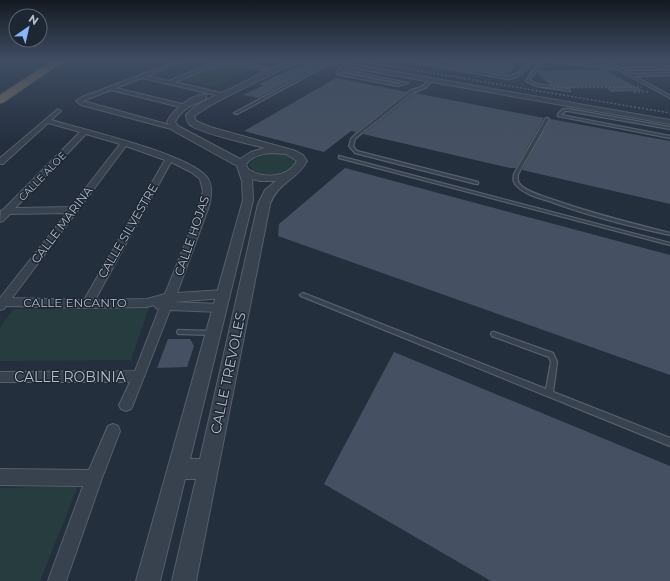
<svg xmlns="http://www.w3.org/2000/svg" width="670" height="581" font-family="Montserrat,sans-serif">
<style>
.green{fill:#263c3f}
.building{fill:#455162}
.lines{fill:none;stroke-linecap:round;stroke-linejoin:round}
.service-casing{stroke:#565f6c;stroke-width:2.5}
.minor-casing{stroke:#565f6c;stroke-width:2}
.tertiary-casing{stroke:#565f6c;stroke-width:2}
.motorway-casing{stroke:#434c59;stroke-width:2}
.service{fill:#38414e;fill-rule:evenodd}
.minor{fill:#38414e;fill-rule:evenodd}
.tertiary{fill:#38414e;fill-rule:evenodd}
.motorway{fill:#746855;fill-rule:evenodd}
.rail{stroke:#5a6575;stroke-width:1.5;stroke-dasharray:2 2;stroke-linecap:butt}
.labels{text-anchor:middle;stroke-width:3;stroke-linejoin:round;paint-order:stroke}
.far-street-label{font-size:10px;fill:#b4bcc9;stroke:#1d2633}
.street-label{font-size:12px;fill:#b4bcc9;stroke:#1d2633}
.near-street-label{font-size:14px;fill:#b4bcc9;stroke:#1d2633}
</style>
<rect width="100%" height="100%" fill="#242f3e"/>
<path class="green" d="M225 62 255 68 216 87 182 80Z
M269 153C279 153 289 153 295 162 288 177 258 180 249 165L253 160Z
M149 308 131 360 0 361V328L13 309Z
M78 486 40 581H0V488Z"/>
<path class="building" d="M314 60 317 66 258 98 243 95 264 85 259 84 273 77Z
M448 60H515L512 63 517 64 507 75 448 65Z
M603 69 644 91 611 92 605 87 570 88 550 85 537 73 538 71Z
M336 78 407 92 356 132 351 131 324 152 244 131Z
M415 93 544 118 516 168H510L363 134Z
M550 119 670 141V204L522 170Z
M345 168 670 255V375L278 236 279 224Z
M168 339H190L194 346 187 367 157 368Z
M394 352 670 466V581H491L324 484Z"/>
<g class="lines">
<defs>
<path id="service" d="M532 60H534C527 69 521 77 509 79L418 63 419 62 509 77 519 73Z
M545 60 614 67 603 60H606L621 68 670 67V69L623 70 631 74 670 73V75L634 76 670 96V98L617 69 546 61 540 66 529 80 537 84 569 89 570 91 536 86 526 81 538 64Z
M331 61 333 62 237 114 234 113Z
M349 64 350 66 344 70 408 83 398 86 337 74V71ZM342 71 403 83 398 84 339 72Z
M431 79 433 80 425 88 412 93 358 136 355 139 353 146 357 151 478 182V184H476L355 153 349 146 351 139 356 134 410 91 423 86Z
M563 109H568L670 127V129L568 111H565L561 115 670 136V138L558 116V114Z
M546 118 549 119 518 174C518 177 517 180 519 183 524 191 542 196 551 199 590 213 630 223 670 233V235C629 226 589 216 549 201 538 198 524 194 516 185 513 182 513 178 514 174Z
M339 156 670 243V245L339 158Z
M303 293 546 389 551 362 549 357 492 336 491 334 492 332H494L553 353 557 362 553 392 670 438V446L301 296 300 295Z
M178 330 213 331H215L216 333 215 335H213L180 334H178L177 332Z"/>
<path id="minor" d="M180 60H186L148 76 169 81 221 60H230L267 68 264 70 225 62 175 82 226 94 227 95 224 97 142 78 116 88 186 105 187 106 184 108 111 90 83 101 177 127 178 128 175 130 81 105 76 101 82 97Z
M58 109 61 111 51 120C85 130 185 153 206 176 214 185 211 199 208 209L177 293 223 290 227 291 229 294 227 297 223 298 173 302 220 304 224 305 226 308 224 311 220 312 170 310 133 405 131 409 126 411 121 409 119 405 130 382H0V372L135 371 159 309 156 308 154 305 147 307 87 308 6 306 4 309 0 310V298L67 213 10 214 3 221 0 222 1 211 5 208 80 132 48 123 3 164H0V158ZM86 134 120 144 71 207 15 208ZM126 146 165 160 84 300 12 298ZM171 162 191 172 200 179 203 191 199 209 165 294 147 299 95 300Z
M113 424 118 426 120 431 102 478 66 581H48L83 486 0 485V469L89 470 108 426Z"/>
<path id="tertiary" d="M296 60H306L280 70 216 102 194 116 196 121 210 127 296 151 303 155 307 161C297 180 278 182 270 204L196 581H172L196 479H185L160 581H136L243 200 242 181 237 166 172 130 167 122C172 111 192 93 206 95V99C194 104 181 109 175 122L178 126 240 159 251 152 265 148C250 144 198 133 189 124 187 121 186 119 186 115 198 101 220 94 237 86 256 76 275 65 296 60ZM271 153 286 154 297 161C288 178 263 179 248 169L246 164C253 156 261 154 271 153ZM252 179 260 181H276L265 190 258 204 200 459H190L253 200Z
M315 60H328L670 120V124L318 62Z"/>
<path id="motorway" d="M54 60H65L4 102 0 103V95Z"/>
</defs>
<use href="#service" class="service-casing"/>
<use href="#minor" class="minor-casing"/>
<use href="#tertiary" class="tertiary-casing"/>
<use href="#motorway" class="motorway-casing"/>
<use href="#service" class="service"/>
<use href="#minor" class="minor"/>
<use href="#tertiary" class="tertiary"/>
<use href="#motorway" class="motorway"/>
<path class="rail" d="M354 60 670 113
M545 88 642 87
M634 92H650"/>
</g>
<linearGradient id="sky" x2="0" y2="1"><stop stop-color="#141a22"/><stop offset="0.43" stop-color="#3f4d63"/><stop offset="1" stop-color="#3f4d63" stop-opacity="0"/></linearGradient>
<rect width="670" height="141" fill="url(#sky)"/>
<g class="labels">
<g class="far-street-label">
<text transform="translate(42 176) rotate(-46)" y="4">CALLE ALOE</text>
</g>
<g class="street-label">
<text transform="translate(62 225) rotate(-53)" y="4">CALLE MARINA</text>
<text transform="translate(128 231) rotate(-60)" y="4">CALLE SILVESTRE</text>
<text transform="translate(192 236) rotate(-71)" y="4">CALLE HOJAS</text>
<text x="75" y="307">CALLE ENCANTO</text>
</g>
<g class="near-street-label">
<text transform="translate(228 373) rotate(-78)" y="5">CALLE TREVOLES</text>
<text x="70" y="382">CALLE ROBINIA</text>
</g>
</g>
<g transform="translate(28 28) rotate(34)"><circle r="19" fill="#1d2633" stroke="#59626f"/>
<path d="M0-3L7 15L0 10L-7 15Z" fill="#8ab4f8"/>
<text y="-6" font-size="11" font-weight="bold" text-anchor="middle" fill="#b4bcc9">N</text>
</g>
</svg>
